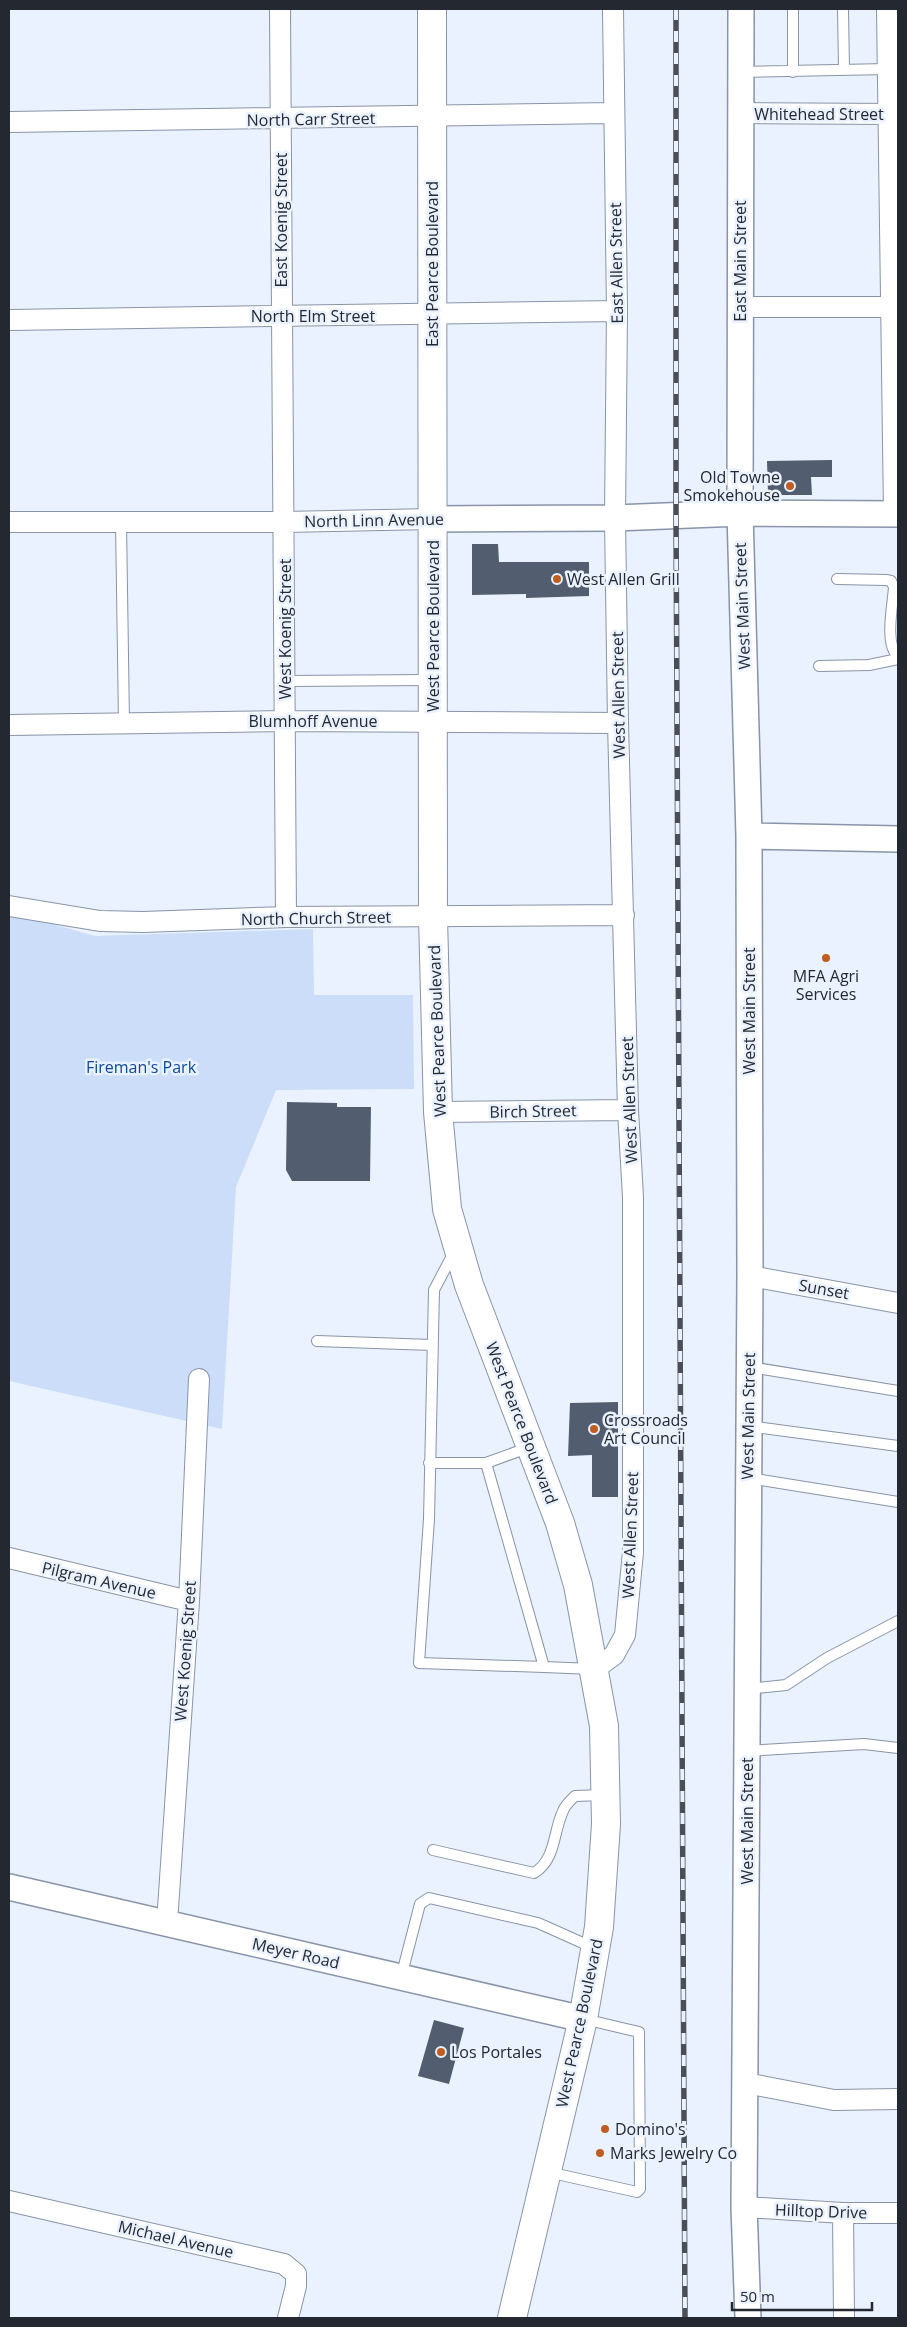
<svg xmlns="http://www.w3.org/2000/svg" width="907" height="2327" font-family="'Open Sans',sans-serif">
<style>
.green{fill:#cbddf8}
.building{fill:#525e70}
.lines{fill:none;stroke-linecap:round;stroke-linejoin:round}
.service-casing{stroke:#8894a8;stroke-width:12}
.minor-casing{stroke:#8894a8;stroke-width:22}
.tertiary-casing{stroke:#8894a8;stroke-width:28}
.secondary-casing{stroke:#8894a8;stroke-width:30}
.service{stroke:#fff;stroke-width:10}
.minor{stroke:#fff;stroke-width:20}
.tertiary{stroke:#fff;stroke-width:25}
.secondary{stroke:#fff;stroke-width:28}
.rail-casing{stroke:#494e57;stroke-width:5.5}
.rail{stroke:#e9f2fe;stroke-width:4;stroke-dasharray:11;stroke-linecap:butt}
.poi-dot{fill:#bf5e20;stroke:#e9f2fe;stroke-width:2}
.labels{text-anchor:middle;stroke-width:5;stroke-linejoin:round;paint-order:stroke}
.street-label{font-size:16px;fill:#242931;stroke:#e9f2fe}
.poi-label{font-size:16px;fill:#242931;stroke:#e9f2fe;text-anchor:start}
.park-label{font-size:16px;fill:#0c489f;stroke:#e9f2fe}
</style>
<rect width="100%" height="100%" fill="#e9f2fe"/>
<path class="green" d="M9 912 95 936 313 929 314 995H413L414 1089 276 1090 236 1187 222 1429 9 1381Z"/>
<path class="building" d="M832 460V477H811L812 495H768L767 461Z
M472 544H498L499 562H589V596L526 598V594L472 595Z
M287 1102 337 1103V1107H371L370 1181H292L286 1170Z
M618 1402V1497H592V1455L568 1456 570 1403Z
M434 2020 464 2028 449 2084 418 2076Z"/>
<g class="lines">
<defs>
<path id="service" d="M843 9 844 70
M741 72 888 69
M793 72V9
M121 522 124 723
M837 579 886 580 891 581 894 587C893 604 884 645 898 656
M819 666 869 665 898 659
M285 681 432 680
M454 1252 434 1290 429 1519 419 1663 544 1667
M317 1341 432 1345
M750 1367 898 1391
M748 1426 898 1446
M530 1447 486 1463 544 1667 593 1669
M429 1463H486
M749 1478 898 1502
M748 1689 786 1685 827 1658 898 1621
M747 1751 864 1744 898 1748
M433 1850 534 1873C556 1860 553 1832 563 1811 565 1805 571 1800 575 1796L604 1795
M401 1977 420 1904 429 1898 538 1923 594 1948
M548 2172 637 2192 640 2189 639 2032 584 2019"/>
<path id="minor" d="M280 9 286 917
M887 9 894 513
M739 113 898 114
M9 122 613 113
M740 307H898
M9 320 617 311
M9 522H284L432 519
M9 725 285 721 618 723
M9 906 100 921 143 922 286 917 624 915
M438 1112 628 1110
M750 1276 898 1303
M9 1558 189 1601
M595 1669 614 1655 625 1635 633 1552V1197L628 1110 618 723 615 518 617 311 613 9
M167 1923 189 1601 199 1379
M746 2083 834 2100 898 2099
M9 2201 284 2264 296 2274V2286L288 2318
M744 2207 843 2213H898
M843 2213 844 2317"/>
<path id="tertiary" d="M741 9 740 513 749 836 750 1276 744 2207 748 2318
M432 519 615 518 740 513 898 514
M749 836 898 839
M9 1887 583 2019"/>
<path id="secondary" d="M432 9 433 917 438 1112 447 1209 469 1285 560 1523 578 1585 604 1726 606 1824 599 1927 583 2019 512 2318"/>
</defs>
<use href="#service" class="service-casing"/>
<use href="#minor" class="minor-casing"/>
<use href="#tertiary" class="tertiary-casing"/>
<use href="#secondary" class="secondary-casing"/>
<use href="#service" class="service"/>
<use href="#minor" class="minor"/>
<use href="#tertiary" class="tertiary"/>
<use href="#secondary" class="secondary"/>
<defs>
<path id="rail" d="M676 9V515L685 2318"/>
</defs>
<use href="#rail" class="rail-casing"/>
<use href="#rail" class="rail"/>
</g>
<g class="poi-dot">
<circle cx="790" cy="486" r="5"/>
<circle cx="557" cy="579" r="5"/>
<circle cx="826" cy="958" r="5"/>
<circle cx="594" cy="1429" r="5"/>
<circle cx="441" cy="2052" r="5"/>
<circle cx="605" cy="2129" r="5"/>
<circle cx="600" cy="2153" r="5"/>
</g>
<g class="labels">
<g class="street-label">
<text x="819" y="120">Whitehead Street</text>
<text transform="translate(311 119) rotate(-1)" y="6">North Carr Street</text>
<text transform="translate(281 220) rotate(-90)" y="6">East Koenig Street</text>
<text transform="translate(740 261) rotate(-90)" y="6">East Main Street</text>
<text transform="translate(616 263) rotate(-91)" y="6">East Allen Street</text>
<text transform="translate(432 264) rotate(-90)" y="6">East Pearce Boulevard</text>
<text x="313" y="322">North Elm Street</text>
<text transform="translate(374 520) rotate(-1)" y="6">North Linn Avenue</text>
<text transform="translate(742 606) rotate(-92)" y="6">West Main Street</text>
<text transform="translate(433 626) rotate(-90)" y="6">West Pearce Boulevard</text>
<text transform="translate(285 629) rotate(-90)" y="6">West Koenig Street</text>
<text transform="translate(618 695) rotate(-91)" y="6">West Allen Street</text>
<text x="313" y="727">Blumhoff Avenue</text>
<text transform="translate(316 918) rotate(-1)" y="6">North Church Street</text>
<text transform="translate(749 1011) rotate(-90)" y="6">West Main Street</text>
<text transform="translate(437 1031) rotate(-92)" y="6">West Pearce Boulevard</text>
<text transform="translate(629 1100) rotate(-92)" y="6">West Allen Street</text>
<text transform="translate(533 1111) rotate(-1)" y="6">Birch Street</text>
<text transform="translate(824 1289) rotate(10)" y="6">Sunset</text>
<text transform="translate(748 1416) rotate(-89)" y="6">West Main Street</text>
<text transform="translate(522 1423) rotate(69)" y="6">West Pearce Boulevard</text>
<text transform="translate(630 1535) rotate(-88)" y="6">West Allen Street</text>
<text transform="translate(99 1580) rotate(13)" y="6">Pilgram Avenue</text>
<text transform="translate(185 1651) rotate(-86)" y="6">West Koenig Street</text>
<text transform="translate(747 1821) rotate(-90)" y="6">West Main Street</text>
<text transform="translate(296 1953) rotate(13)" y="6">Meyer Road</text>
<text transform="translate(579 2023) rotate(-78)" y="6">West Pearce Boulevard</text>
<text transform="translate(821 2211) rotate(2)" y="6">Hilltop Drive</text>
<text transform="translate(176 2239) rotate(13)" y="6">Michael Avenue</text>
</g>
<g class="poi-label">
<text x="780" y="483" text-anchor="end">Old Towne<tspan x="780" dy="18">Smokehouse</tspan></text>
<text x="567" y="585">West Allen Grill</text>
<text x="826" y="982" text-anchor="middle">MFA Agri<tspan x="826" dy="18">Services</tspan></text>
<text x="604" y="1426">Crossroads<tspan x="604" dy="18">Art Council</tspan></text>
<text x="451" y="2058">Los Portales</text>
<text x="615" y="2135">Domino's</text>
<text x="610" y="2159">Marks Jewelry Co</text>
</g>
<g class="park-label">
<text x="141" y="1073">Fireman's Park</text>
</g>
</g>
<rect width="907" height="2327" fill="none" stroke="#242931" stroke-width="20"/>
<path d="M732 2302v8h140v-8" fill="none" stroke="#242931" stroke-width="2.5"/>
<text x="740" y="2302" font-size="15" fill="#242931" stroke="#e9f2fe" stroke-width="4" paint-order="stroke">50 m</text>
</svg>
